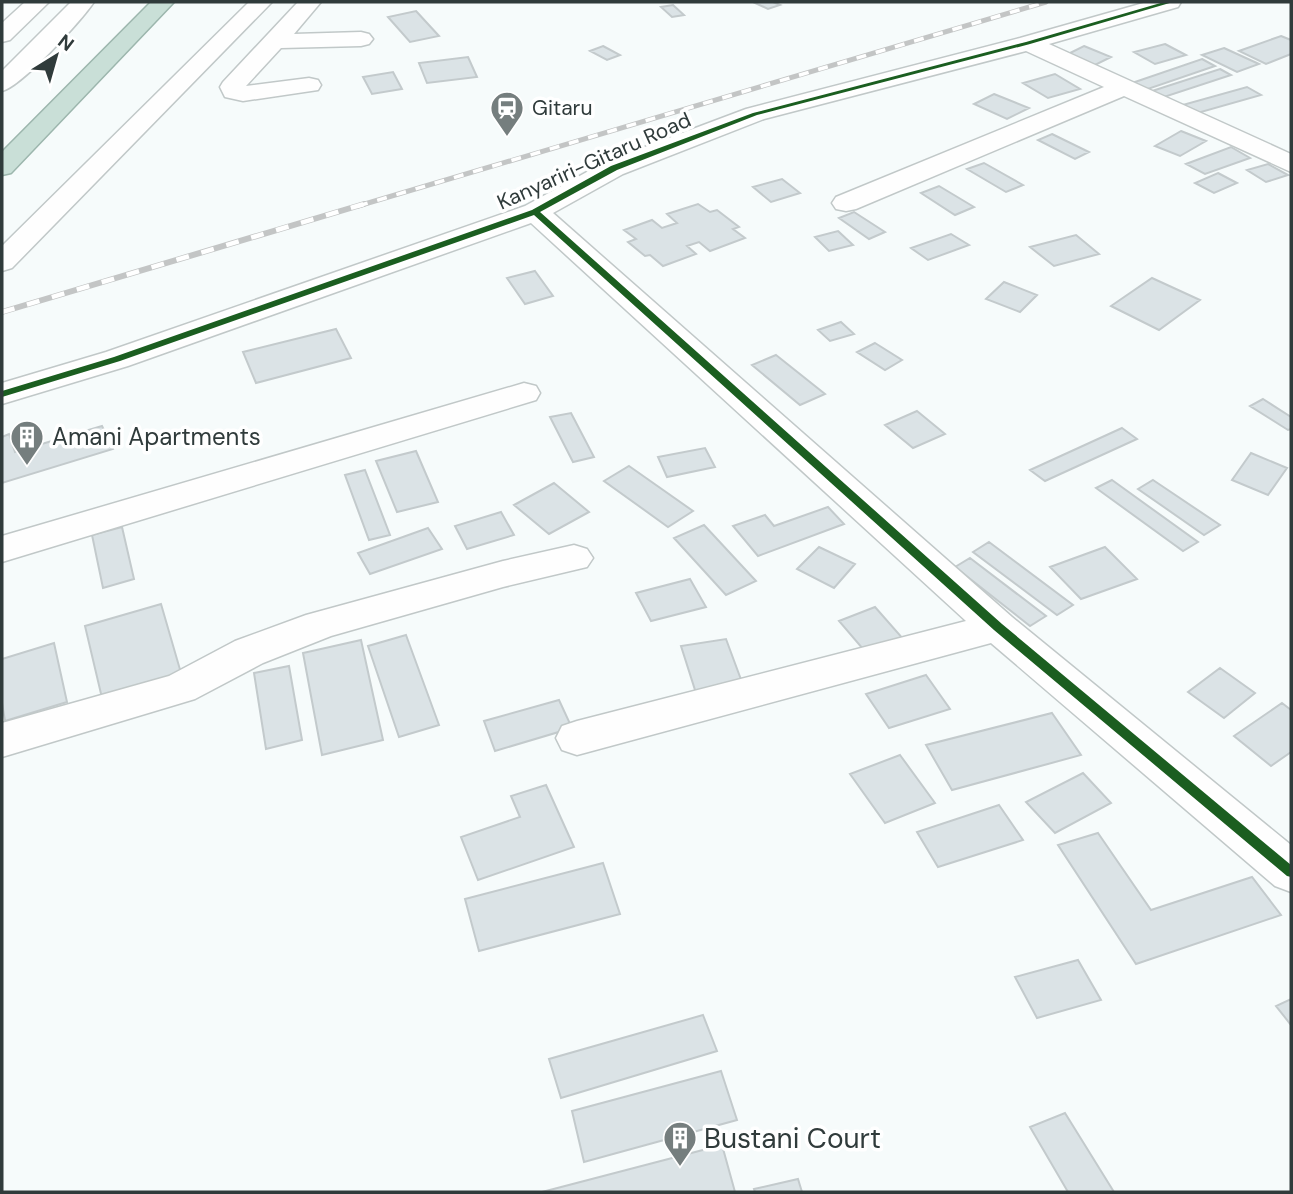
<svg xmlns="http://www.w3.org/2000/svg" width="1293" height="1194" font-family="'DM Sans',sans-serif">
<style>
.building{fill:#dbe3e6;stroke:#c3cacc;stroke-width:2}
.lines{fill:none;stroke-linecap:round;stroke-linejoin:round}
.minor-casing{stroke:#c1c8c8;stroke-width:3}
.highway-casing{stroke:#9cb6ad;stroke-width:3}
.minor{fill:#fefefe;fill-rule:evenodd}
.highway{fill:#c9dfd7;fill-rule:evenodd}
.rail-far1-casing{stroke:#c3c5c5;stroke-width:5}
.rail-casing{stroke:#c3c5c5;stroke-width:6}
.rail-far1{stroke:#fff;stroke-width:3.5;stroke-dasharray:10;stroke-linecap:butt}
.rail{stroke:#fff;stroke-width:4.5;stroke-dasharray:13;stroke-linecap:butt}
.cycleway-casing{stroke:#fff;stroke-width:5}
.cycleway{fill:#1b5e20;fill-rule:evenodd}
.labels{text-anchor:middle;stroke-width:7;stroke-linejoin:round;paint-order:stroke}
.far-poi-label{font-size:21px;fill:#303b3b;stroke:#fff;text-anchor:start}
.far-street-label{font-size:21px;fill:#303b3b;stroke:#fff}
.poi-label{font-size:24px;fill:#303b3b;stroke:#fff;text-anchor:start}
.near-poi-label{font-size:28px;fill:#303b3b;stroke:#fff;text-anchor:start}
</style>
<rect width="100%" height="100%" fill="#f6fbfb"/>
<path class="building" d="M753 2H773L780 5 768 9Z
M673 5 684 15 672 17 661 7Z
M416 11 439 36 410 42 388 17Z
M1281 36 1291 40V54L1266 64 1239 51Z
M1165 44 1186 55 1155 64 1134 52Z
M603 46 620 55 607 60 590 51Z
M1084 46 1111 57 1093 66 1066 55Z
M1224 48 1259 64 1237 72 1202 55Z
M468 57 477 77 427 83 419 63Z
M1202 59 1215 66 1145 90 1132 83Z
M1220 69 1231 75 1161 98 1149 92Z
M393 72 402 89 372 94 363 77Z
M1055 74 1080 89 1048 98 1023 83Z
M1247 87 1261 95 1194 114 1179 106Z
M994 94 1029 108 1007 119 974 104Z
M1181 131 1206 141 1180 156 1155 146Z
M1052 134 1089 152 1075 159 1038 140Z
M1231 147 1250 158 1205 174 1186 164Z
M984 163 1023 185 1006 192 967 169Z
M1268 164 1288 175 1266 182 1247 170Z
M1218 173 1237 183 1214 193 1195 183Z
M782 179 800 193 771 202 753 187Z
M939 186 974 207 955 215 921 193Z
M698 204 710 212 717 210 739 227 733 229 745 238 710 251 699 242 687 246 696 254 663 266 650 255 645 256 628 242 636 239 624 230 652 220 662 228 677 223 667 214Z
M854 212 885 232 869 239 839 218Z
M838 231 853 245 829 251 815 237Z
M951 234 969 245 928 260 911 248Z
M1076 235 1099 254 1054 266 1030 247Z
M535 271 553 296 525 304 507 278Z
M1152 278 1200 300 1159 330 1111 306Z
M1004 282 1037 295 1020 312 986 299Z
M841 322 854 334 830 341 818 330Z
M336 329 351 358 256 383 243 352Z
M875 343 902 360 885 370 857 352Z
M776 355 825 394 800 405 752 365Z
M1263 399 1291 417V429L1288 430 1250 406Z
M917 411 945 434 913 448 885 425Z
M571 413 594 457 573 462 550 417Z
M102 426 113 449 2 483V437L9 434 15 452Z
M1122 428 1137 439 1045 481 1030 470Z
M705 448 715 467 667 477 658 457Z
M416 451 438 502 397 512 376 461Z
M1251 453 1287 468 1268 495 1232 480Z
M629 466 693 511 668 527 604 481Z
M365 470 390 535 369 540 345 475Z
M1112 480 1198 542 1183 551 1096 488Z
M1153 480 1220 525 1204 535 1138 489Z
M554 483 589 512 549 534 514 505Z
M828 507 844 524 758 556 733 526 765 515 774 526Z
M501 512 514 535 467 549 455 526Z
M704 525 756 581 726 595 674 538Z
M122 527 134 579 103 588 92 535Z
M428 528 442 549 370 574 358 553Z
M989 542 1073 605 1057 615 973 552Z
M819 547 855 564 834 588 797 569Z
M1105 547 1137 579 1081 599 1050 567Z
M970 558 1046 616 1030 626 955 567Z
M690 579 706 607 651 621 636 593Z
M161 604 181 673 102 698 85 626Z
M875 607 905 641 869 656 839 621Z
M406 635 439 725 399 737 368 646Z
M726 639 743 685 696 693 681 646Z
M361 640 383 740 322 755 303 653Z
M54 643 67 702 5 721 2 703V659Z
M289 666 302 740 266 749 254 673Z
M1220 668 1255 693 1224 718 1188 692Z
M926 675 950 709 889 728 866 694Z
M559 700 572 728 495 751 484 721Z
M1282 703 1291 710V752L1271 766 1234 736Z
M1052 713 1081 755 952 790 926 745Z
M900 755 935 803 885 823 850 774Z
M1083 773 1111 803 1055 833 1026 802Z
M546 785 574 847 478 880 461 837 520 817 511 796Z
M999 805 1023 840 938 867 917 832Z
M1098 833 1151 910 1252 877 1281 915 1136 964 1058 845Z
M603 863 620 914 479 951 465 899Z
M1078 960 1101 1000 1037 1018 1015 977Z
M1291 999V1025L1276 1006Z
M703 1015 717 1051 561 1098 549 1059Z
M721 1071 737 1120 584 1162 572 1111Z
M1065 1113 1114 1192H1068L1030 1127Z
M722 1145 735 1192H542Z
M798 1179 802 1192H755L754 1189Z"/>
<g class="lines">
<defs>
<path id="minor" d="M25 2H49L10 40 2 42V23Z
M71 2H94C81 21 21 87 2 91V71Z
M249 2H272L12 268 2 271V246Z
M298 2H321L294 34 361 32 369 34 373 39 369 44 361 46 281 48 246 86 309 78 318 80 321 85 318 90 243 101 225 97 220 87 223 82Z
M1147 2H1181L1178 7 1049 44 1291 154V172L1124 96 856 209 846 211 836 209 832 203 836 197 1104 87 1026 51 764 119 623 174 553 213 1012 617 1291 845V892L1275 886 991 643 577 755 562 750 556 738 562 726 577 721 966 621 531 223 128 366 2 404V383L106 352 525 206 605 162 746 109 1020 38Z
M524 383 536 386 540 393 536 400 2 562V536Z
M574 545 587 549 593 558 587 567 503 587 331 636 263 663 195 699 2 757V723L169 676 235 641 306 615 503 561Z"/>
<path id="highway" d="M151 2H174L11 173 2 175V152Z"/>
</defs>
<use href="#minor" class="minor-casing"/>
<use href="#highway" class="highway-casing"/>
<use href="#minor" class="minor"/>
<use href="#highway" class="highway"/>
<defs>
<path id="rail-far1" d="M358 206 1046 2"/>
<path id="rail" d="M2 312 364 204"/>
</defs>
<use href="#rail-far1" class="rail-far1-casing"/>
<use href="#rail" class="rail-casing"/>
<use href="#rail-far1" class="rail-far1"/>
<use href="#rail" class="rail"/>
<defs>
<path id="cycleway" d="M1164 2H1173L1030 44 757 115 617 170 540 212 1002 624 1291 865V877L1287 876 994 630 534 215 120 361 2 397V391L114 357 532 210 611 166 753 113 1026 42Z"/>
</defs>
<use href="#cycleway" class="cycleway-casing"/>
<use href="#cycleway" class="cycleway"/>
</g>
<defs>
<symbol id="station-pin" viewBox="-11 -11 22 30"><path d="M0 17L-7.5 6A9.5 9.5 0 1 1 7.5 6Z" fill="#757e7e" stroke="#fff"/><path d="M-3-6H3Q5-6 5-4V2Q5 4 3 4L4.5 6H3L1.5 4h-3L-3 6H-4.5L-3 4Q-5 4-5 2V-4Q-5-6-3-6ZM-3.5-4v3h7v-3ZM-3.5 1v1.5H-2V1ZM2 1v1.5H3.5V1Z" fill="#fff"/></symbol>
<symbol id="building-pin" viewBox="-11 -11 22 30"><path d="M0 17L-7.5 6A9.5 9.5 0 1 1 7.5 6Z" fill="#757e7e" stroke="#fff"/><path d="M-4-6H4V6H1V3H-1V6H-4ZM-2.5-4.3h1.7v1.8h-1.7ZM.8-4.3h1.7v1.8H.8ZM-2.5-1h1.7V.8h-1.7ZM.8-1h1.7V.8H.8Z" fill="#fff"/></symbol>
</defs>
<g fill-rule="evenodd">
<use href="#station-pin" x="488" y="89" width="38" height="52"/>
<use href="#building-pin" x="8" y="418" width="38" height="52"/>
<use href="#building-pin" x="661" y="1119" width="38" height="52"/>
</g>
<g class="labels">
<g class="far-poi-label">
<text x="532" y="115">Gitaru</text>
</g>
<g class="far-street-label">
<text transform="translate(594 161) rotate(-24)" y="7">Kanyariri-Gitaru Road</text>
</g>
<g class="poi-label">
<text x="52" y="445">Amani Apartments</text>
</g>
<g class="near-poi-label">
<text x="704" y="1148">Bustani Court</text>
</g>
</g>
<rect width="1293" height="1194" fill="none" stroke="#303b3b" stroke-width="7"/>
<g transform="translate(56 56) rotate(37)" stroke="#ffffff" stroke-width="5" paint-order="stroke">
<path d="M0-5L12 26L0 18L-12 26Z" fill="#303b3b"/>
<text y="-10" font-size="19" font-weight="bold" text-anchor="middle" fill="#303b3b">N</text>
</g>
</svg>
